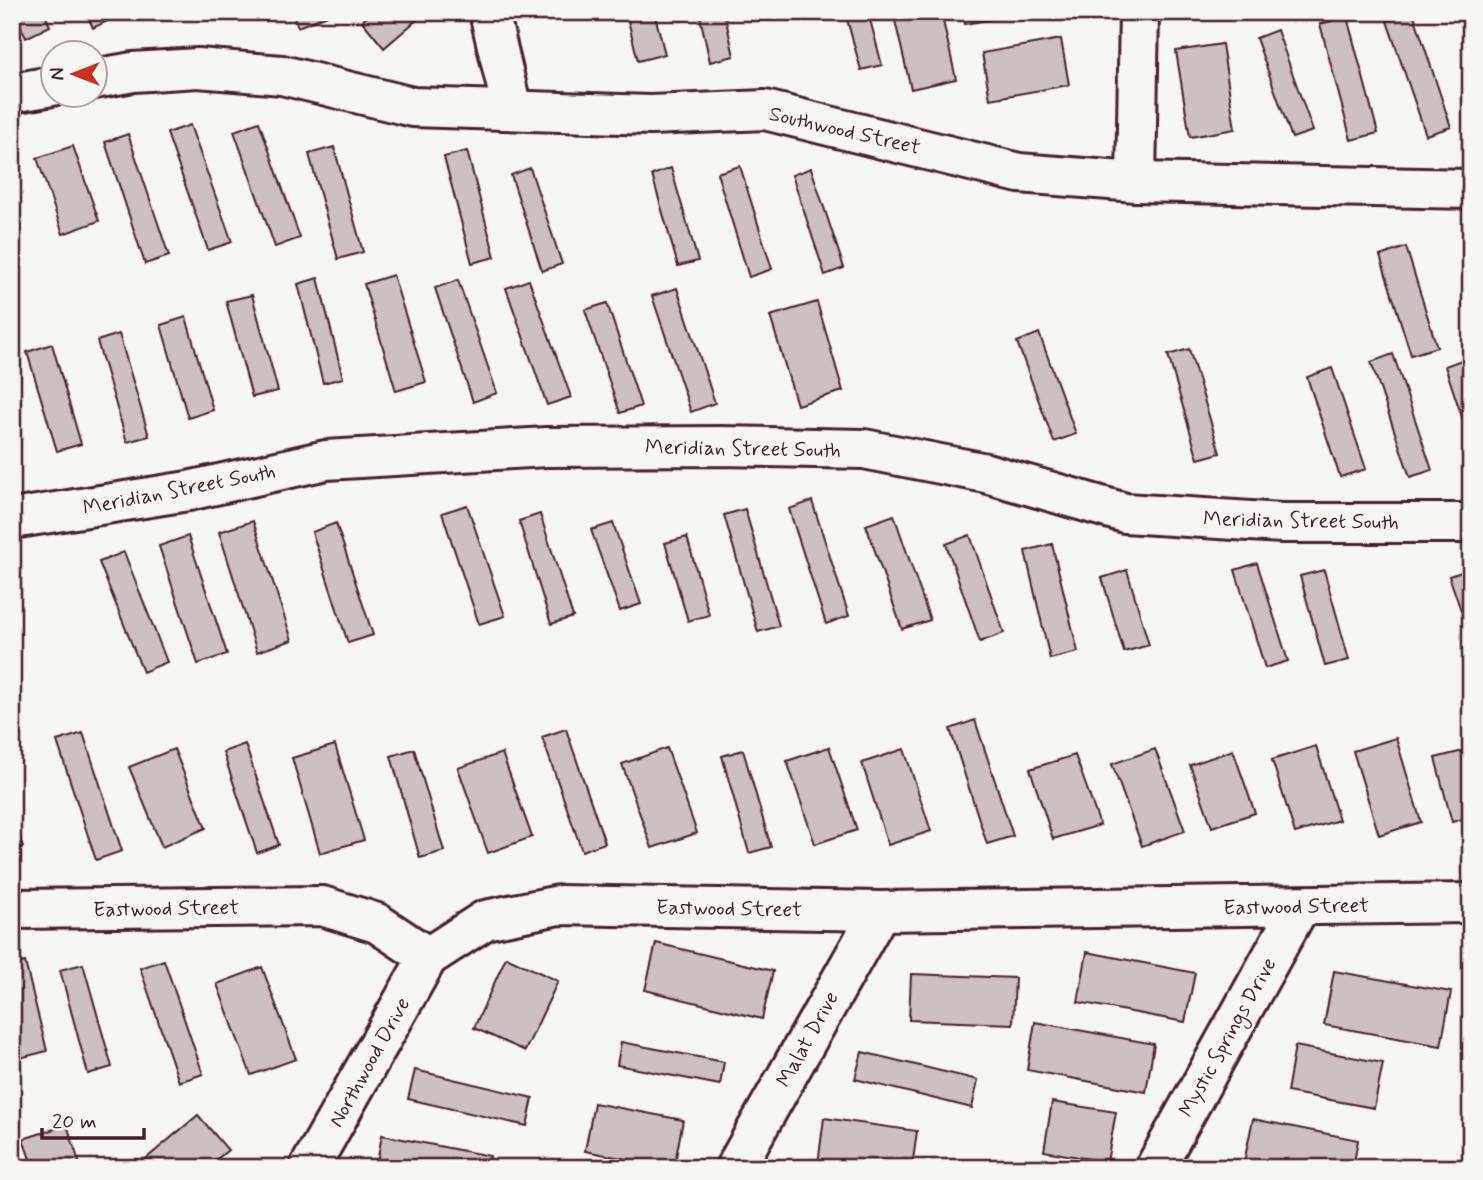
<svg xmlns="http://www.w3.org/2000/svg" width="1483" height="1180" font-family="Mynerve,sans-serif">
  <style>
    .building { fill: #ccc1c0; stroke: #4a1f2b; stroke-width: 2 }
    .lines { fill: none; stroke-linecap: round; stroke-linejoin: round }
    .minor-casing { stroke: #4a1f2b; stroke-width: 44 }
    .minor { stroke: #f6f6f2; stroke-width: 38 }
    .labels { text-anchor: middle; stroke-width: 5; stroke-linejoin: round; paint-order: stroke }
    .street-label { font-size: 21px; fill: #4a1f2b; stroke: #f6f6f2 }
  </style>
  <rect width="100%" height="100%" fill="#f6f6f2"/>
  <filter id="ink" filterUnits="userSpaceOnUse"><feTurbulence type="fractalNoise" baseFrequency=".0143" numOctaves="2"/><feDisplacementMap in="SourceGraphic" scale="14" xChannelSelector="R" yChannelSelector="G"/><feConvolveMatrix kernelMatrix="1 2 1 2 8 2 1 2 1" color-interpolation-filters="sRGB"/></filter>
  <g filter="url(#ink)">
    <g class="building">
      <path d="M14,12H44L50,26L26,38Z"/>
      <path d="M86,12H119L120,15L93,28Z"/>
      <path d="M292,12H330V14L298,27Z"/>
      <path d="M372,12H426L384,48L362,21Z"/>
      <path d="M626,12H654L665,54L638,61Z"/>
      <path d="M699,12H724L734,56L710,62Z"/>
      <path d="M845,12H868L882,65L861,70Z"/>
      <path d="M893,12H941L956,79L911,89Z"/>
      <path d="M963,12H1028L965,24Z"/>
      <path d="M1413,12L1451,127L1426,135L1387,21Z"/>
      <path d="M1471,14V51L1459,18Z"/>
      <path d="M1347,17L1378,133L1351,140L1320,24Z"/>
      <path d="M1277,30L1313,131L1292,138L1256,38Z"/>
      <path d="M1061,39L1069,85L990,99L982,53Z"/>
      <path d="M1222,44L1235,129L1190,137L1176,51Z"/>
      <path d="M259,122L300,238L275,247L234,131Z"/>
      <path d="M190,125L232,242L208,250L167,133Z"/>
      <path d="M128,134L169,256L145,264L105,142Z"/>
      <path d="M73,146L99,221L63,234L37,158Z"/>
      <path d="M334,147L363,252L338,259L309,154Z"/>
      <path d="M467,151L495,257L472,263L444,157Z"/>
      <path d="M740,166L772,269L749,277L717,173Z"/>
      <path d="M530,168L562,264L542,271L511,175Z"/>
      <path d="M671,168L698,261L678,266L652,175Z"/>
      <path d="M811,168L844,268L825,275L792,175Z"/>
      <path d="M12,236L19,256L12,258Z"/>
      <path d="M1406,247L1437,347L1411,355L1380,256Z"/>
      <path d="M393,275L426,382L396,391L364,284Z"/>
      <path d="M318,278L343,378L323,383L298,284Z"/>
      <path d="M458,280L497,393L473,402L435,288Z"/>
      <path d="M529,280L571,397L547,405L506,288Z"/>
      <path d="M677,288L715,403L691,412L652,296Z"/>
      <path d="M252,295L278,391L252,397L226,301Z"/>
      <path d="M817,302L843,391L797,405L770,316Z"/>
      <path d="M607,303L641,406L620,413L585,310Z"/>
      <path d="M186,317L213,410L188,418L161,325Z"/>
      <path d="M1039,333L1076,434L1054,442L1017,342Z"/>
      <path d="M119,334L149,436L127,442L97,341Z"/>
      <path d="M52,344L81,444L57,451L27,352Z"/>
      <path d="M1189,349L1220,453L1198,459L1168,355Z"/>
      <path d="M1393,354L1432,470L1410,477L1371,362Z"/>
      <path d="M1467,358L1471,369V444L1445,366Z"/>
      <path d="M1332,368L1366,469L1340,477L1307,377Z"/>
      <path d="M812,501L849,616L826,624L789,509Z"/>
      <path d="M467,505L505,616L479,624L442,513Z"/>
      <path d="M745,509L779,626L758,632L724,515Z"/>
      <path d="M540,514L573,617L551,624L519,521Z"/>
      <path d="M894,515L930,620L902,629L866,525Z"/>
      <path d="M253,521L292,640L257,652L219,532Z"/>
      <path d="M336,523L373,635L348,643L312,532Z"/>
      <path d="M613,523L641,604L620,611L591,530Z"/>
      <path d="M970,535L1004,633L980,642L946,544Z"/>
      <path d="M188,536L227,654L198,664L159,546Z"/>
      <path d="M687,537L709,615L688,621L665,543Z"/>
      <path d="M1052,544L1078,652L1050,659L1025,551Z"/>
      <path d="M124,552L167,662L143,672L99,562Z"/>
      <path d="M1257,563L1288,661L1265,668L1235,570Z"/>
      <path d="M1471,569V639L1449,576Z"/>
      <path d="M1127,570L1149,645L1124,652L1102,578Z"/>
      <path d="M1324,570L1349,660L1325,666L1300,576Z"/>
      <path d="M975,720L1013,836L987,844L950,729Z"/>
      <path d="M566,729L605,843L582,851L542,737Z"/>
      <path d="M83,733L122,851L96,860L57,741Z"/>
      <path d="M1396,738L1421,822L1379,835L1353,751Z"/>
      <path d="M245,744L279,845L257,853L223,752Z"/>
      <path d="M335,745L364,840L320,853L292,758Z"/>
      <path d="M1316,746L1339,820L1295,833L1272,760Z"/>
      <path d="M829,747L857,830L815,844L787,761Z"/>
      <path d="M667,748L697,833L652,848L622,764Z"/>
      <path d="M174,749L206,828L162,847L129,767Z"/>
      <path d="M414,749L444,851L420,858L391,756Z"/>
      <path d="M904,749L931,831L888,845L862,763Z"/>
      <path d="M1155,749L1185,831L1142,846L1112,764Z"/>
      <path d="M1471,749V817L1452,822L1435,758Z"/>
      <path d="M743,750L771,847L749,853L722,756Z"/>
      <path d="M1233,750L1255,813L1212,827L1190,765Z"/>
      <path d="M502,753L532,837L488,853L458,768Z"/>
      <path d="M1075,755L1100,825L1053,839L1030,769Z"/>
      <path d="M12,815L23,847L12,851Z"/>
      <path d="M656,943L773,971L762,1019L645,990Z"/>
      <path d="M1087,952L1195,973L1185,1022L1078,1002Z"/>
      <path d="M506,957L558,981L525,1051L474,1028Z"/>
      <path d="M164,960L203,1074L179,1082L140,968Z"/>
      <path d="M25,962L47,1051L12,1060V965Z"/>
      <path d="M83,964L112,1067L88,1074L60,970Z"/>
      <path d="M262,967L296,1059L251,1075L217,984Z"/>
      <path d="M1334,971L1451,992L1441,1046L1324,1025Z"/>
      <path d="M911,974L1015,978L1013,1024L909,1020Z"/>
      <path d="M1035,1022L1154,1044L1146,1092L1027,1070Z"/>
      <path d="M621,1042L724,1062L720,1085L617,1065Z"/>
      <path d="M1295,1046L1383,1063L1374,1108L1287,1092Z"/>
      <path d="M862,1052L978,1080L972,1108L855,1079Z"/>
      <path d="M415,1070L533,1098L527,1126L408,1099Z"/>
      <path d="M1052,1102L1116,1112L1107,1162L1044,1151Z"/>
      <path d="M594,1103L683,1120L674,1168L585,1151Z"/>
      <path d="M198,1115L228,1150L206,1168H135Z"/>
      <path d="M824,1118L917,1131L912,1168H844L818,1164Z"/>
      <path d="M1253,1119L1358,1140L1353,1168L1243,1167Z"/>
      <path d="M67,1125L81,1168H33L23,1139Z"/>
      <path d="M382,1135L490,1156L488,1168H376Z"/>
    </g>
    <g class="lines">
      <defs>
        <g id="minor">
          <path d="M489,12L512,109"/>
          <path d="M94,79L133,72L198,68L282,75L413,107L651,115L765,110L1019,173L1136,182L1471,189"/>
          <path d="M12,93L52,86"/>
          <path d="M1136,182L1139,12"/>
          <path d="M12,519L188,491L326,460L547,447L721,446L864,449L986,473L1125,513L1282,523H1471"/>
          <path d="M12,909L322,906L377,923L428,957L485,920L559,905L880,911L1471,903"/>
          <path d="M309,1168L428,957"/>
          <path d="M735,1168L880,911"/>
          <path d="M1155,1168L1300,906"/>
        </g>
      </defs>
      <use href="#minor" class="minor-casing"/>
      <use href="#minor" class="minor"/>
    </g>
  </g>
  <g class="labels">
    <g class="street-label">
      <text transform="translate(845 130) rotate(13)" y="7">Southwood Street</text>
      <text transform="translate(743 448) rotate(1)" y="7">Meridian Street South</text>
      <text transform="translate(179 489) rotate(-11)" y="7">Meridian Street South</text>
      <text transform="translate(1301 520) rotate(1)" y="7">Meridian Street South</text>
      <text transform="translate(1296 906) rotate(-1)" y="7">Eastwood Street</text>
      <text transform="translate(166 908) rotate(-1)" y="7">Eastwood Street</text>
      <text transform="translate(729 908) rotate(1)" y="7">Eastwood Street</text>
      <text transform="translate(1227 1037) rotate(-61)" y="7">Mystic Springs Drive</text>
      <text transform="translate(807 1039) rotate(-61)" y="7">Malat Drive</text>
      <text transform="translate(369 1062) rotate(-61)" y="7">Northwood Drive</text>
    </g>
  </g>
  <rect width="1483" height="1180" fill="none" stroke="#f6f6f2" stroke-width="42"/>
  <rect x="21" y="21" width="1441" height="1138" fill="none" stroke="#4a1f2b" stroke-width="2.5" filter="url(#ink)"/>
  <g transform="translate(74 74) rotate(270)"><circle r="33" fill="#f6f6f2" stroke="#b1a0a2" stroke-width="2"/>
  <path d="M0-5L12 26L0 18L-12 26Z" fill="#c8321e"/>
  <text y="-10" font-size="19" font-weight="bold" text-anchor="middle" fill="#4a1f2b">N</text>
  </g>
  <path d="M42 1128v10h102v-10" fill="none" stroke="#4a1f2b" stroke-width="3.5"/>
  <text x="52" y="1128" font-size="21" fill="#4a1f2b" stroke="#f6f6f2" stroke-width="5" paint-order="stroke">20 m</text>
</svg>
